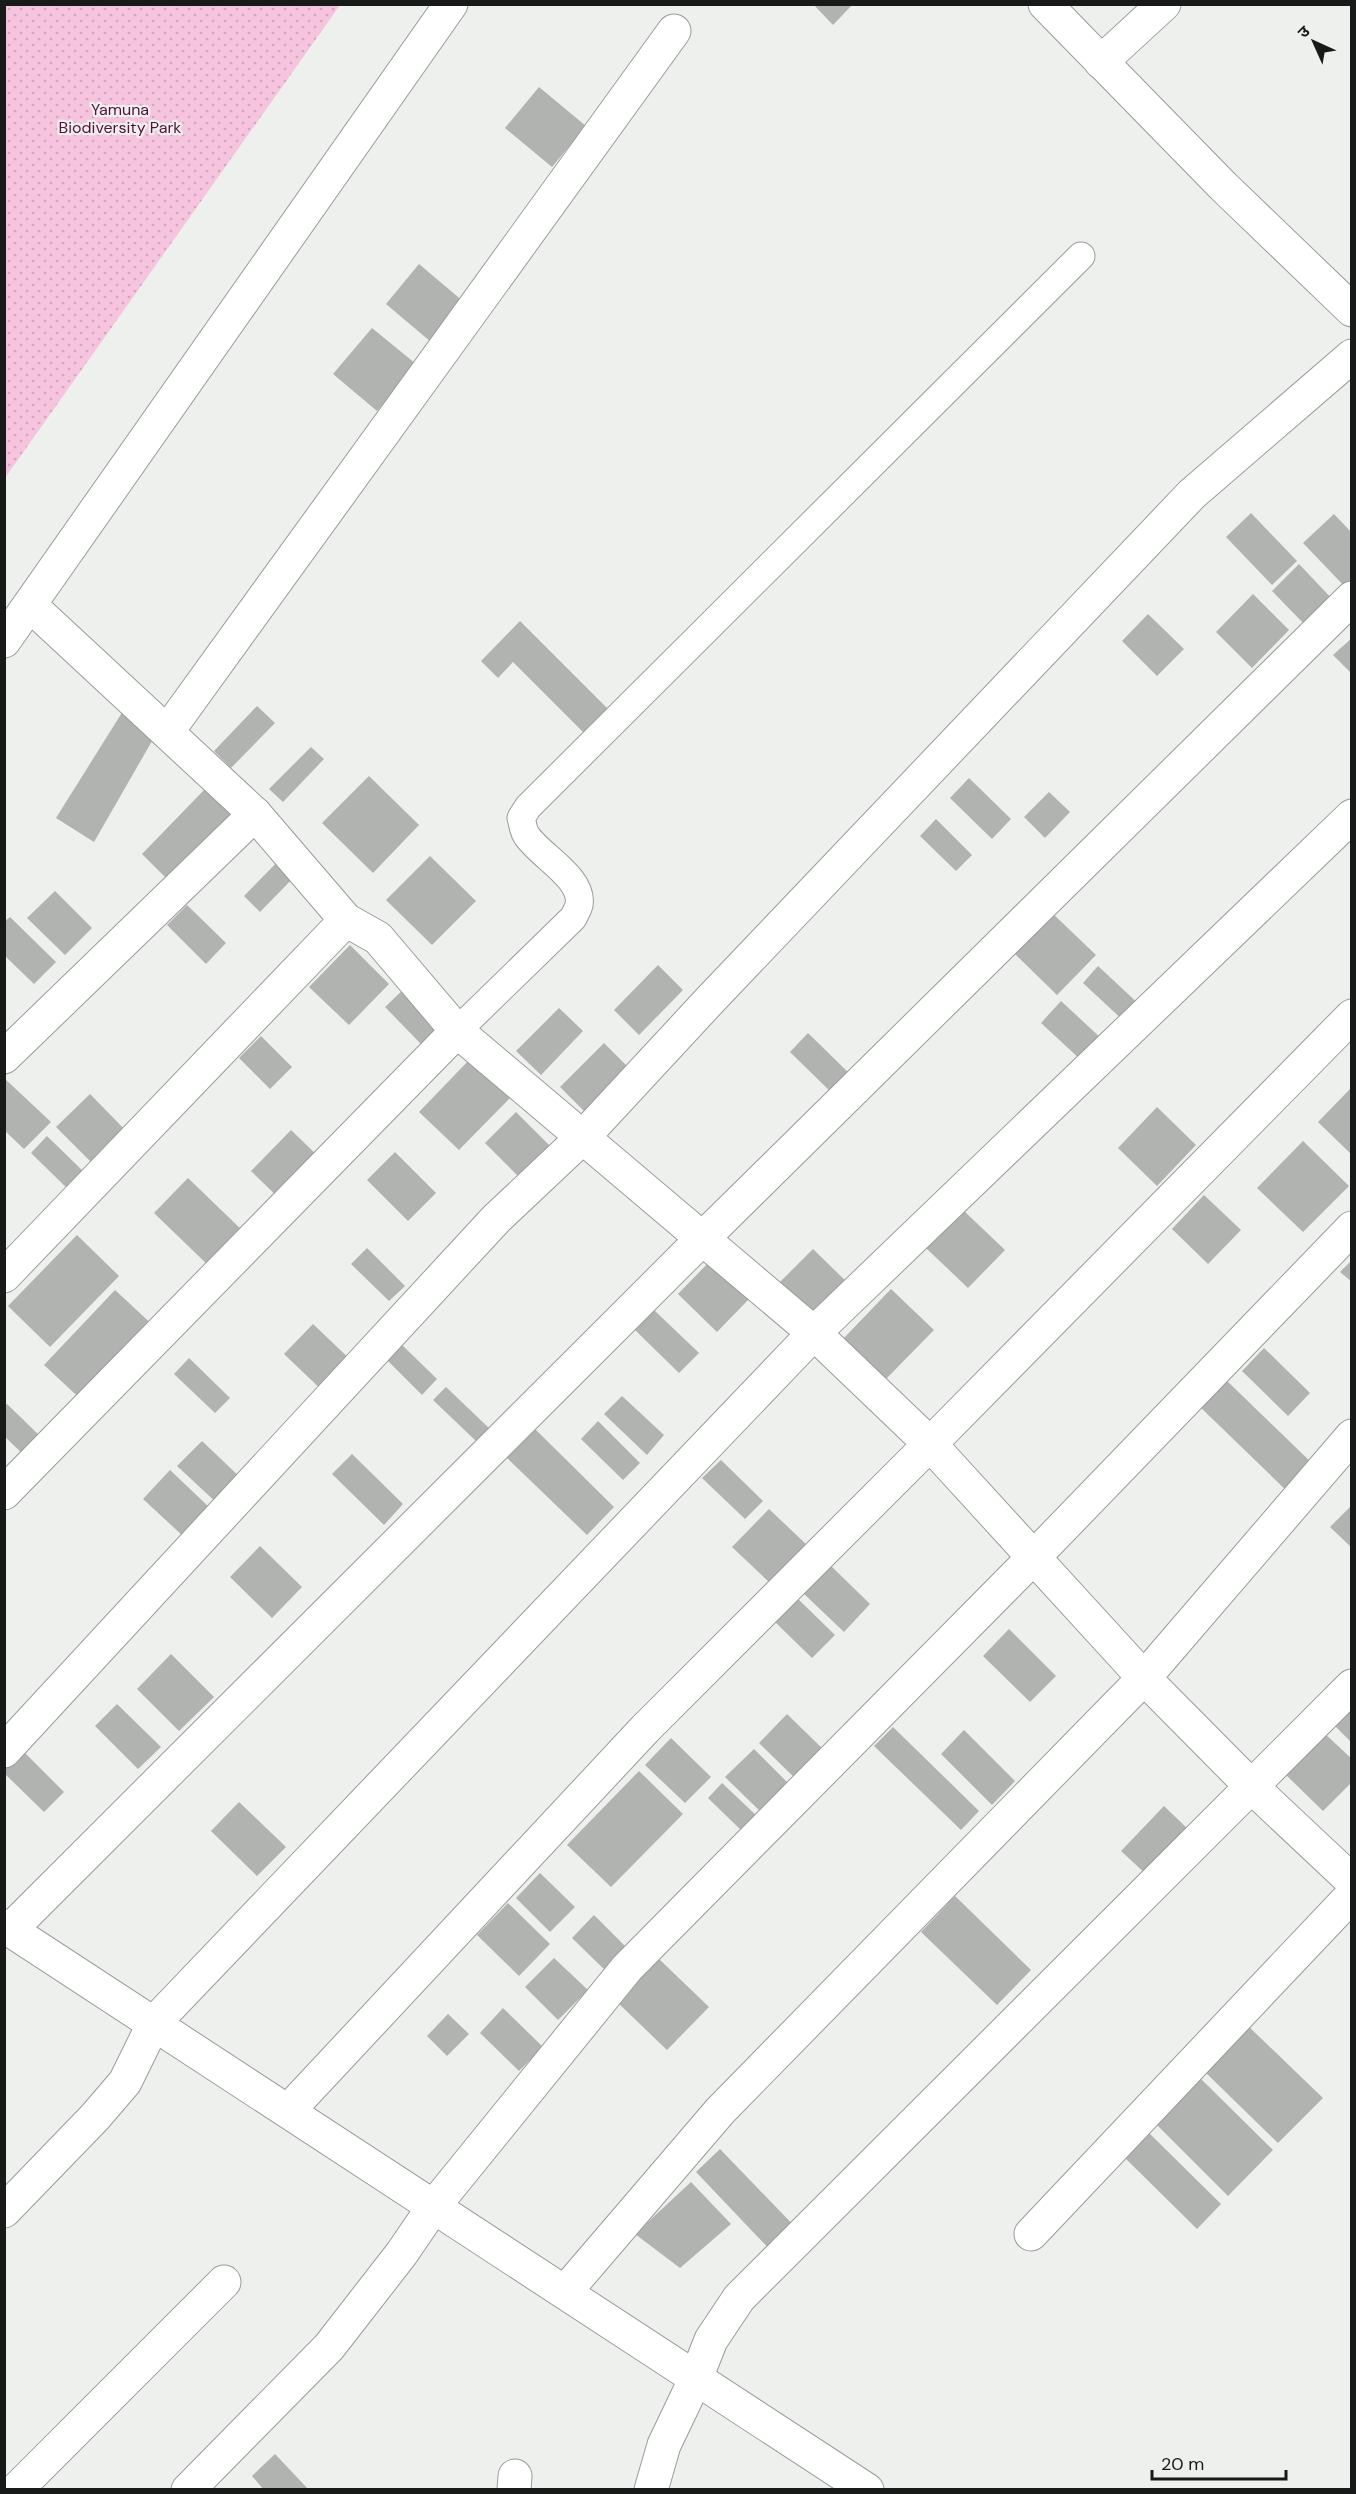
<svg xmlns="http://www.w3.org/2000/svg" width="1356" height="2494" font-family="'DM Sans','Noto Sans Devanagari',sans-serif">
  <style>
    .green { fill: url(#green-dots) }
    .building { fill: #b0b3b0 }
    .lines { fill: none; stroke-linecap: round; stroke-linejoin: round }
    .service-casing { stroke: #999c99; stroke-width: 29 }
    .minor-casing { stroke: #999c99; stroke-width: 35 }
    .tertiary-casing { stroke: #999c99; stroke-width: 35 }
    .service { stroke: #fff; stroke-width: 27 }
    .minor { stroke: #fff; stroke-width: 33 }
    .tertiary { stroke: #fff; stroke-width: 33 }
    .labels { text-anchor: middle; stroke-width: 4.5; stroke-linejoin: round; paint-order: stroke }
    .park-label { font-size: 16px; fill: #550e3d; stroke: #edf0ed }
  </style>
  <defs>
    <pattern id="green-dots" width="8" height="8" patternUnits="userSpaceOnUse" patternTransform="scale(1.5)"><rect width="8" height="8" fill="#f6c4de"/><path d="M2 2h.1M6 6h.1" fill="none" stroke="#d2a8be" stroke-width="1.8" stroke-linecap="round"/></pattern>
  </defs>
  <rect width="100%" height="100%" fill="#edf0ed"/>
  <path class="green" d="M5,4L340,5L5,478L4,5Z"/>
  <g class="building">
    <path d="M813,4H853L833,25Z"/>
    <path d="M539,87L586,126L552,167L505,128Z"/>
    <path d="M419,264L464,302L431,342L386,304Z"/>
    <path d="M372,328L416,364L377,411L333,374Z"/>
    <path d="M1251,513L1297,561L1272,585L1226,537Z"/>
    <path d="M1334,514L1352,533V584L1347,589L1303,543Z"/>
    <path d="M1299,564L1336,603L1309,629L1272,591Z"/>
    <path d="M1253,594L1289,630L1252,668L1216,632Z"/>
    <path d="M1148,614L1184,649L1157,676L1122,641Z"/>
    <path d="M520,621L612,713L588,737L513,662L498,678L481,661Z"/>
    <path d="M1352,638V674L1333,655Z"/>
    <path d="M257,706L275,723L231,768L214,751Z"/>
    <path d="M123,711L152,741L94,842L56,818Z"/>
    <path d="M311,747L324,759L283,802L269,789Z"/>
    <path d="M369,776L419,825L373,873L322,823Z"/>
    <path d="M969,778L1011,819L992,839L950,798Z"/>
    <path d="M205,789L236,820L173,885L142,854Z"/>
    <path d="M1049,792L1070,812L1045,838L1024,817Z"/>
    <path d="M936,819L972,855L956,871L920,836Z"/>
    <path d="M285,854L301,870L260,912L244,896Z"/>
    <path d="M430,856L476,901L432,945L386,900Z"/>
    <path d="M55,891L92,928L65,955L27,918Z"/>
    <path d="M187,905L226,943L206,964L167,925Z"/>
    <path d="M1051,912L1096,955L1057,995L1013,952Z"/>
    <path d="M10,917L56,962L34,984L4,955V922Z"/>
    <path d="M350,945L389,984L349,1025L309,987Z"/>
    <path d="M658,965L683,990L639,1035L614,1010Z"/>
    <path d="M1098,966L1142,1007L1126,1023L1083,983Z"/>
    <path d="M406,987L443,1024L422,1045L385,1007Z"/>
    <path d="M1061,1001L1102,1039L1082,1061L1041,1023Z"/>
    <path d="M559,1008L583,1031L541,1075L516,1051Z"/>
    <path d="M808,1033L855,1079L836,1097L790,1052Z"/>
    <path d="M261,1036L292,1067L270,1089L239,1058Z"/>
    <path d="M604,1043L630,1069L586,1113L560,1087Z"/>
    <path d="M471,1058L511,1097L459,1150L419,1112Z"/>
    <path d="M4,1078L51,1122L24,1149L4,1130Z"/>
    <path d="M1352,1087V1155L1318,1122Z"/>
    <path d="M90,1094L131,1136L98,1169L56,1127Z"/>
    <path d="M1157,1107L1196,1145L1157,1186L1118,1148Z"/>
    <path d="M516,1112L557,1153L526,1184L485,1143Z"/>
    <path d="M291,1130L322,1160L282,1201L251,1171Z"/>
    <path d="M47,1136L88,1176L72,1193L31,1153Z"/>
    <path d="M1303,1141L1349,1186L1303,1232L1257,1188Z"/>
    <path d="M395,1152L436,1193L408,1221L367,1180Z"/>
    <path d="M188,1178L245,1233L211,1268L154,1213Z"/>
    <path d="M1204,1195L1241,1230L1208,1264L1172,1229Z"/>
    <path d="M964,1211L1005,1250L968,1288L926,1248Z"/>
    <path d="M77,1235L119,1276L50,1347L8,1306Z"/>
    <path d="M367,1248L405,1286L389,1301L351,1264Z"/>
    <path d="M813,1249L854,1289L819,1325L777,1285Z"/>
    <path d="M711,1260L750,1298L717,1332L678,1294Z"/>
    <path d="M1352,1260V1282L1340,1272Z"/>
    <path d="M891,1289L934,1330L886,1379L844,1338Z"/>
    <path d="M115,1290L157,1329L86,1404L44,1365Z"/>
    <path d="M654,1310L699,1353L679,1373L635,1330Z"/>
    <path d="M313,1324L355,1364L326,1394L284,1354Z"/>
    <path d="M400,1343L437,1379L422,1395L385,1358Z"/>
    <path d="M1264,1348L1310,1393L1288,1416L1242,1371Z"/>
    <path d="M189,1358L230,1398L215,1413L174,1374Z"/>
    <path d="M1225,1379L1317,1468L1290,1494L1198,1405Z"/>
    <path d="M446,1387L490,1429L477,1442L433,1400Z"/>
    <path d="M622,1396L664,1435L647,1455L604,1414Z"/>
    <path d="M7,1404L42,1438L25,1456L4,1436V1406Z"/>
    <path d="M598,1421L640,1463L623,1480L581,1439Z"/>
    <path d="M534,1428L614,1507L587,1535L506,1457Z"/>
    <path d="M202,1441L243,1480L219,1505L177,1466Z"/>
    <path d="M352,1454L403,1504L384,1525L332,1474Z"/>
    <path d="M721,1460L763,1501L745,1519L702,1478Z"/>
    <path d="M170,1470L210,1508L183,1536L143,1499Z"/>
    <path d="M1352,1505V1548L1330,1527Z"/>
    <path d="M769,1509L808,1546L771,1584L732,1547Z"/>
    <path d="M260,1546L302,1587L272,1618L230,1577Z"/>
    <path d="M829,1564L870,1604L844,1632L802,1592Z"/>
    <path d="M797,1598L835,1635L812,1658L774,1621Z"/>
    <path d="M1009,1629L1056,1676L1030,1702L983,1656Z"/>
    <path d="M171,1654L214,1697L179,1731L137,1689Z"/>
    <path d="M117,1704L161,1747L138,1769L95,1726Z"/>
    <path d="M1352,1707V1743L1334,1725Z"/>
    <path d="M787,1714L827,1753L799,1782L759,1743Z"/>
    <path d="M893,1727L979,1811L961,1830L874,1746Z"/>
    <path d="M964,1730L1015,1781L992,1805L941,1754Z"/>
    <path d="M1323,1732L1352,1759V1782L1323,1811L1284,1773Z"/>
    <path d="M671,1738L711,1777L685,1803L645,1765Z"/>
    <path d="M20,1748L64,1792L44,1812L4,1773V1764Z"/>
    <path d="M754,1749L792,1787L764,1815L725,1777Z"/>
    <path d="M639,1771L683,1814L611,1887L567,1845Z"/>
    <path d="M722,1783L759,1818L745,1834L708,1798Z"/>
    <path d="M239,1802L286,1847L257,1876L211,1831Z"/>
    <path d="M1164,1806L1191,1832L1148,1876L1121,1851Z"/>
    <path d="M540,1873L575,1907L550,1932L516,1898Z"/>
    <path d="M955,1896L1031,1970L997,2005L921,1932Z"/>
    <path d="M508,1903L550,1944L519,1976L477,1935Z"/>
    <path d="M594,1915L633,1954L611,1976L572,1938Z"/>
    <path d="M554,1958L588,1990L558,2020L525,1987Z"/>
    <path d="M658,1958L709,2007L667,2050L616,2001Z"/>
    <path d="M503,2008L543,2047L519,2071L480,2033Z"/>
    <path d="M448,2014L469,2034L447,2056L427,2036Z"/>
    <path d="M1247,2025L1323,2098L1278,2143L1203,2070Z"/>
    <path d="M1198,2076L1273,2150L1228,2196L1154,2122Z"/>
    <path d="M1145,2129L1221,2204L1197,2229L1121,2154Z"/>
    <path d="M720,2149L800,2232L776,2256L696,2172Z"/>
    <path d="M691,2182L731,2224L680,2268L635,2234Z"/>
    <path d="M275,2454L309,2490H264L252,2476Z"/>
  </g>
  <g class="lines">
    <defs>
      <path id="service" d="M457,1031L573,918C575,914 578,909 579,905C584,878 540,856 527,836C523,831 523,824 521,818L528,807L1081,256"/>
      <g id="minor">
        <path d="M1045,4L1223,186L1352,310"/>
        <path d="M1101,62L1164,4"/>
        <path d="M30,605L255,814L346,920L378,938L457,1031L814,1333L930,1444L1144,1678L1252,1787L1352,1881"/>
        <path d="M167,732L674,31"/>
        <path d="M4,1057L255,814"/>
        <path d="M4,1276L346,920"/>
        <path d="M4,1493L457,1031"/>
        <path d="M4,1751L496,1219L583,1137L711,999L1192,494L1352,356"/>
        <path d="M10,1930L703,1238L1352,598"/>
        <path d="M288,2111L645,1729L930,1444L1352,1016"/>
        <path d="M4,2211L95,2117L125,2082L154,2023L814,1333L1352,816"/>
        <path d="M1031,2234L1352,1895"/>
        <path d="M565,2292L720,2111L1144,1678L1352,1436"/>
        <path d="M16,2490L224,2282"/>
        <path d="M188,2490L329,2347L402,2253L434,2206L627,1968L1033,1558L1352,1228"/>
        <path d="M514,2490L515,2476"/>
        <path d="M651,2490L664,2445L696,2378L711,2340L739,2298L1352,1686"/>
      </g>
      <g id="tertiary">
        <path d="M4,641L451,4"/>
        <path d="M4,1926L867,2490"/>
      </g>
    </defs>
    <use href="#service" class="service-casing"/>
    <use href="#minor" class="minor-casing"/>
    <use href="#tertiary" class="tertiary-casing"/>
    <use href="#service" class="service"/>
    <use href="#minor" class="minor"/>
    <use href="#tertiary" class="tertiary"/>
  </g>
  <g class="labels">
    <g class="park-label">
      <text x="120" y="115">Yamuna<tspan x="120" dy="18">Biodiversity Park</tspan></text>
    </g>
  </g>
  <rect width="1356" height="2494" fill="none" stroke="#181a19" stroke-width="12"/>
  <g transform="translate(1314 42) rotate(315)" stroke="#edf0ed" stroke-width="4.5" paint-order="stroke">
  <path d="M0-4.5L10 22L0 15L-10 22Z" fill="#181a19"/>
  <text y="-9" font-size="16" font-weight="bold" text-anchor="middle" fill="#181a19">उ</text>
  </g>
  <path d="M1152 2470v9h134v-9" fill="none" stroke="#181a19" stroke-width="3"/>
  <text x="1161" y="2470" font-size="18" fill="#181a19" stroke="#edf0ed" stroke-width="4.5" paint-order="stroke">20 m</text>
</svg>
